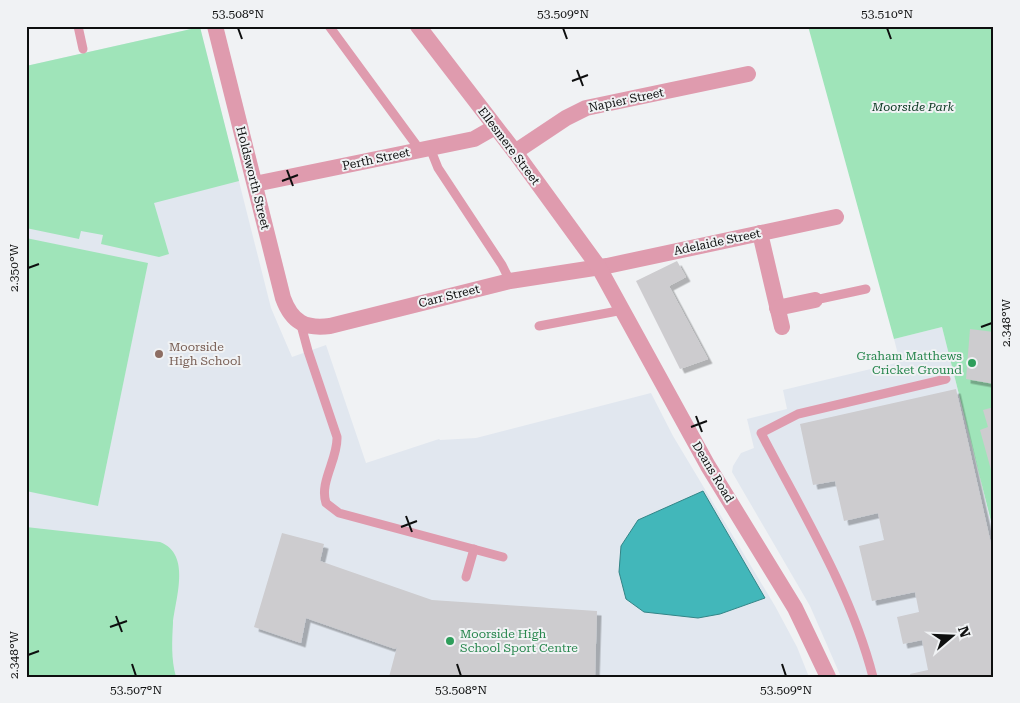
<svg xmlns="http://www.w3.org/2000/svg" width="1020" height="703" font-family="'Roboto Serif',serif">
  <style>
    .built { fill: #e1e7ef }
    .green { fill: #9fe4b9 }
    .water { fill: #42b7ba; stroke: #328587 }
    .building { fill: #cdcccf; filter: url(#shadow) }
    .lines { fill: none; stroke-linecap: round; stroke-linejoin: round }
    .lane { stroke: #df9bae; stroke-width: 9 }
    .street { stroke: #df9bae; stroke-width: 16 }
    .ticks { fill: none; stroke: #0e0f0f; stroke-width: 2 }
    .education-dot { fill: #8d6e63; stroke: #f0f2f4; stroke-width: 2 }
    .leisure-dot { fill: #2e9e5b; stroke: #f0f2f4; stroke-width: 2 }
    .labels { text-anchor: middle; stroke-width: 4; stroke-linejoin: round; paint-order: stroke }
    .street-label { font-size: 12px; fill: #0e0f0f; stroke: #f0f2f4 }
    .park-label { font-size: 12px; font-style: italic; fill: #07351e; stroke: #f0f2f4 }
    .education-label { font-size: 12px; fill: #785e54; stroke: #f0f2f4; text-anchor: start }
    .leisure-label { font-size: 12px; fill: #27864d; stroke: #f0f2f4; text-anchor: end }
    .neatline { fill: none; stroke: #0e0f0f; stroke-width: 2 }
    .ticks-label { font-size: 12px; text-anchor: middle; fill: #0e0f0f }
  </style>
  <defs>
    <filter id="shadow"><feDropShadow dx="4.5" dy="4.5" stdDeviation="0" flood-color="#0004"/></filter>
  </defs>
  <rect width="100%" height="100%" fill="#f0f2f4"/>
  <g class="built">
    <path d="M200,27L271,308L292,357L326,345L366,463L439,439L440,440L476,438L651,393L673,436L775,606L797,647L809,677H26V66Z"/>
    <path d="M942,327L994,533V677H841L810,606L732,472L733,466L741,453L754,448L747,419L787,409L783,390L900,362L894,339Z"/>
  </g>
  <g class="green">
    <path d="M808,26H994V533L942,327L894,339Z"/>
    <path d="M200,27L239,181L154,203L169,254L159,257L101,244L103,235L81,231L79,239L26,228V66Z"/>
    <path d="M26,238L148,263L98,506L26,491Z"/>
    <path d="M26,527L160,542C192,554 175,600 173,623C172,641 171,659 176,677H26Z"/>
  </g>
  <path class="water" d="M703,491L765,598L720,614L698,618L644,612L626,599L619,572L621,546L638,520Z"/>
  <g class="building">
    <path d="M677,261L686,277L669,286L708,359L680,369L636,281Z"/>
    <path d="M970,329L994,332V384L966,379Z"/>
    <path d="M956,389L994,557V677H911L910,674L928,670L922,640L903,644L897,617L919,612L915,592L872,601L859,546L884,540L878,513L844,521L835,481L813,485L800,424Z"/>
    <path d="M994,407V477H993L980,430L988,427L983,410Z"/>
    <path d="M282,533L324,544L320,561L432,600L597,611L595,677H389L397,647L395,649L306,618L301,643L254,627Z"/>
  </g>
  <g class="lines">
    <g class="lane">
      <path d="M78,26L83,49"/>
      <path d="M329,26L420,150"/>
      <path d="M430,148L438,168L502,265L510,281"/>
      <path d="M815,300L866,289"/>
      <path d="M301,325L308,351L337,437C338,459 319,482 326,503L339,513L503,557"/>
      <path d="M539,326L623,310"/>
      <path d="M466,577L474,549"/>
      <path d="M873,677C851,591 802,512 761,433L798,414L946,379"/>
    </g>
    <g class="street">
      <path d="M215,26L283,298C292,323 306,329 330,326L510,281L607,266L836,217"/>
      <path d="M418,26L515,152L598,266L708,466L795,608L828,677"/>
      <path d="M515,152L566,118L586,108L748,74"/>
      <path d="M255,184L474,139L495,127"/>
      <path d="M760,233L782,327"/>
      <path d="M777,308L815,300"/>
    </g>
  </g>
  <path class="ticks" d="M238,28L242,39M563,28L567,39M887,28L891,39M577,70L583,86M572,81L588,75M287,170L293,186M282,181L298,175M28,268L39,264M981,327L992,323M696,416L702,432M691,427L707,421M406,516L412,532M401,527L417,521M116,616L122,632M110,627L127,621M28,655L39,651M132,664L136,676M457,664L461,676M782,664L786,676"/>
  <circle class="education-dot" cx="159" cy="354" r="5"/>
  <g class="leisure-dot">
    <circle cx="972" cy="363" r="5"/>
    <circle cx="450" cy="641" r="5"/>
  </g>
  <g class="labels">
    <g class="street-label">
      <text transform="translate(626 100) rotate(-12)" y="4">Napier Street</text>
      <text transform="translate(509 146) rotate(53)" y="4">Ellesmere Street</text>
      <text transform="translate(376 159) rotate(-12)" y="4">Perth Street</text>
      <text transform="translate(253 178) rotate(76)" y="4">Holdsworth Street</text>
      <text transform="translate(717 242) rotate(-12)" y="4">Adelaide Street</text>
      <text transform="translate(449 296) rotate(-14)" y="4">Carr Street</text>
      <text transform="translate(713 472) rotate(59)" y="4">Deans Road</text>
    </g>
    <g class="park-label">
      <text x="913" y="111">Moorside Park</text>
    </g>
    <g class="education-label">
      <text x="169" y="351">Moorside<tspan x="169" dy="14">High School</tspan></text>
    </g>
    <g class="leisure-label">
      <text x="962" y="360">Graham Matthews<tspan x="962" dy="14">Cricket Ground</tspan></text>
      <text x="460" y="638" text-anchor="start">Moorside High<tspan x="460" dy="14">School Sport Centre</tspan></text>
    </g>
  </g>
  <rect width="1020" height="703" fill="none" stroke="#f0f2f4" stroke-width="55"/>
  <g transform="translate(952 636) rotate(71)" stroke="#f0f2f4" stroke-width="4" paint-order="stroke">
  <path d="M0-4L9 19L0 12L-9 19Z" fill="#0e0f0f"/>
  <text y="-8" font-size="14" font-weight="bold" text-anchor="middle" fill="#0e0f0f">N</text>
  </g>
  <rect x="28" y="28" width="964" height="648" class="neatline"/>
  <g class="ticks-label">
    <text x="238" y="18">53.508°N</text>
    <text x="563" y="18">53.509°N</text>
    <text x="887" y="18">53.510°N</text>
    <text transform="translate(14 268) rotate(-90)" y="4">2.350°W</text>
    <text transform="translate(1006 323) rotate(-90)" y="4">2.348°W</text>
    <text transform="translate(14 655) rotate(-90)" y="4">2.348°W</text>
    <text x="136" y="694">53.507°N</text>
    <text x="461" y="694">53.508°N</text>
    <text x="786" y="694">53.509°N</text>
  </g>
</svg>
